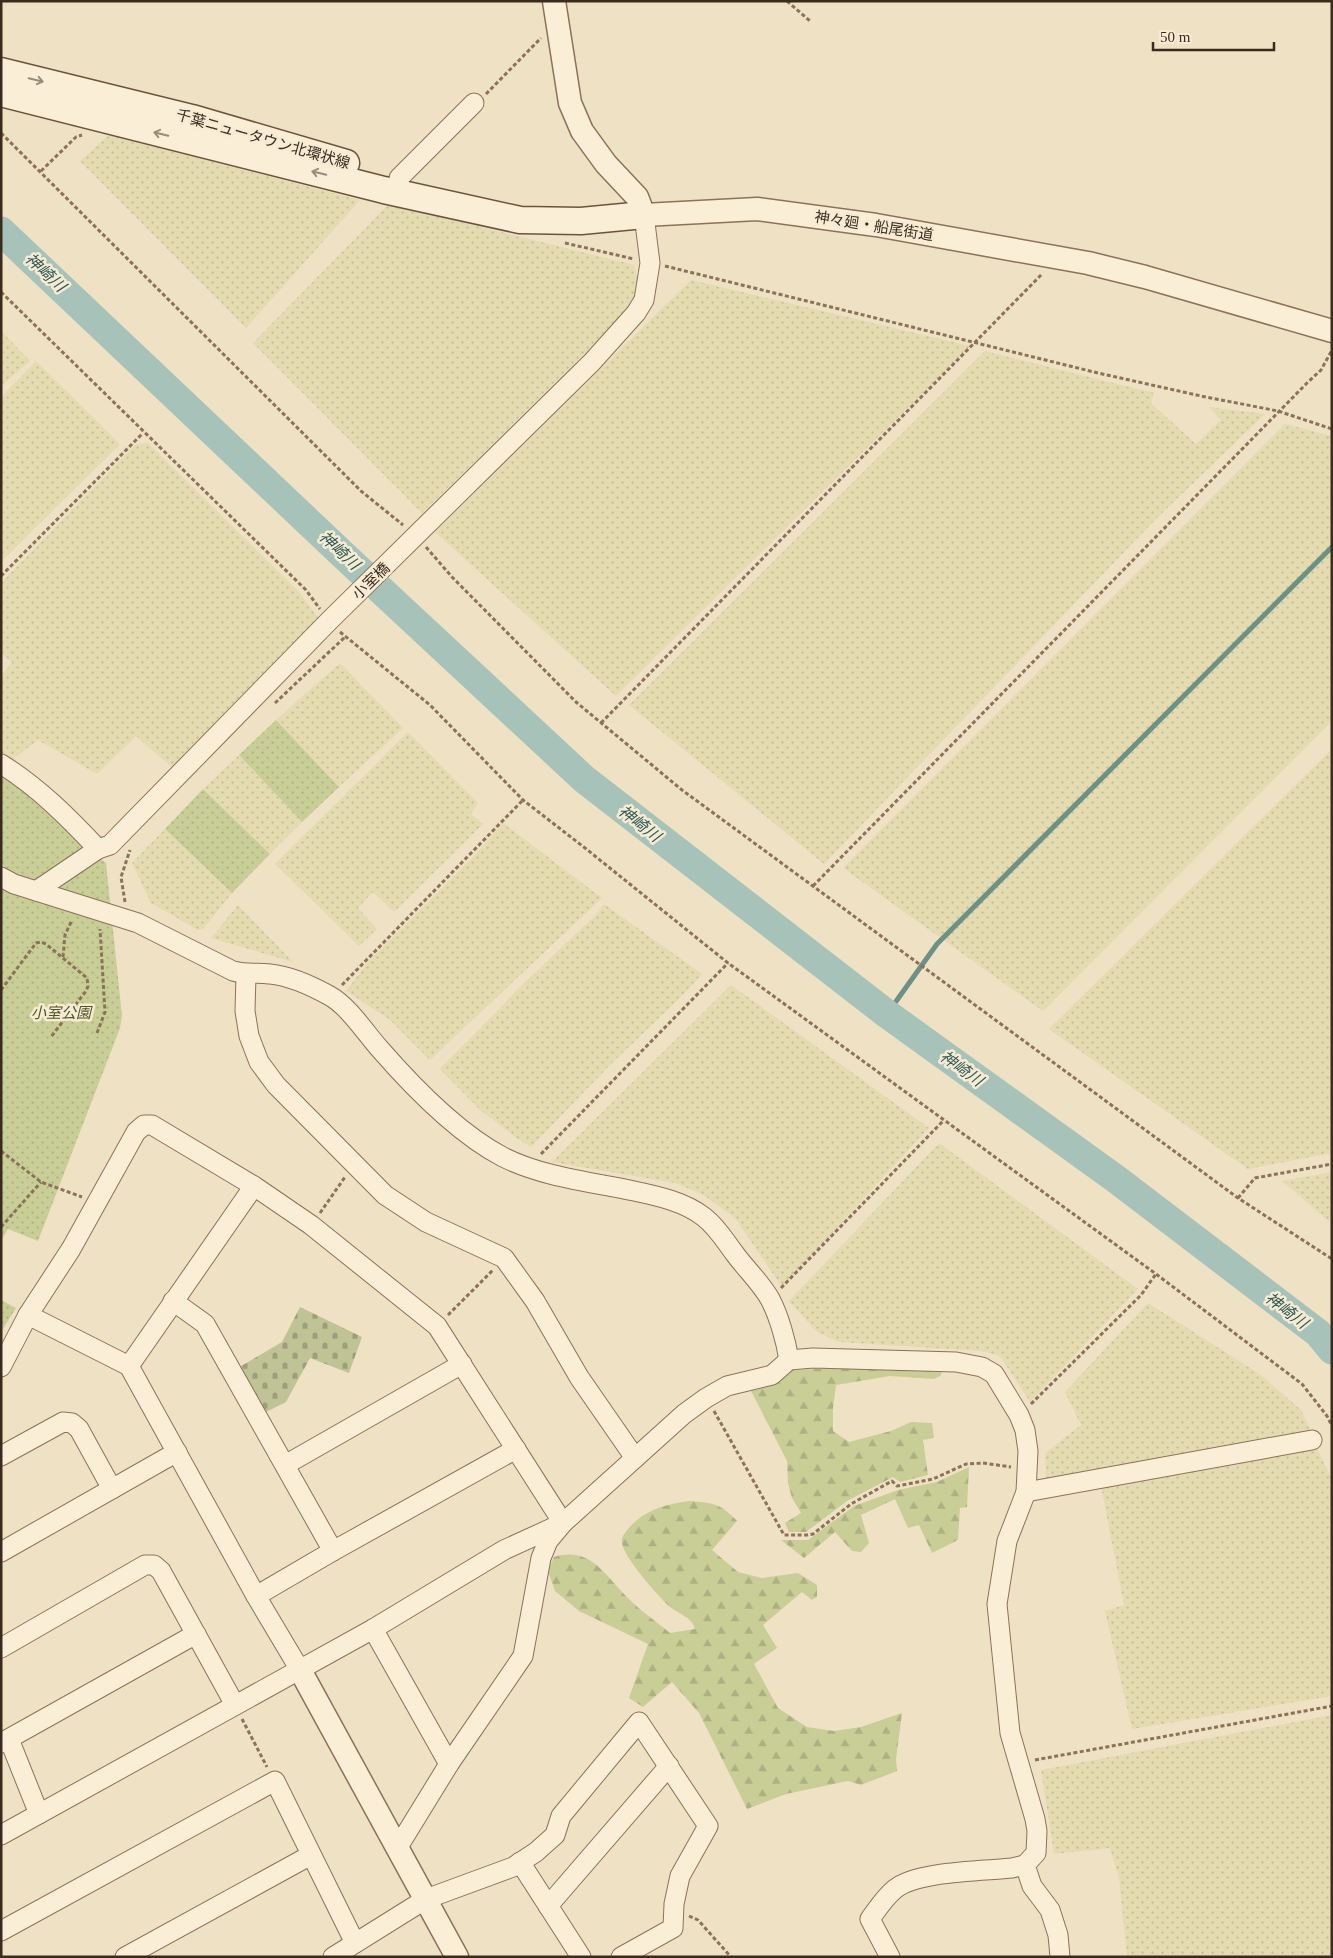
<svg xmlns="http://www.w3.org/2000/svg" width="1333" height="1958" font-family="'Times New Roman','Noto Sans JP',serif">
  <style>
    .farmland { fill: url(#farmland-dots) }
    .grass { fill: url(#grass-dots) }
    .forest { fill: url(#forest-firs) }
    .cemetery { fill: url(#cemetery-stones) }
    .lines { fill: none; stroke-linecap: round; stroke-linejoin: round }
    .stream { stroke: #6c9187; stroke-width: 5 }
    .river { stroke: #a6c2b9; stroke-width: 29 }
    .minor-casing { stroke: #8b7259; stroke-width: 21 }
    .tertiary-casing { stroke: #8b7259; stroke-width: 25 }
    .secondary-casing { stroke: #6c533d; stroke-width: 29 }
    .path { stroke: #8b7259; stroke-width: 3; stroke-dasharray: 4 2.5; stroke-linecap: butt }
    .minor { stroke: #faeed7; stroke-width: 19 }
    .tertiary { stroke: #faeed7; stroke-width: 22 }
    .secondary { stroke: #faeed7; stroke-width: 26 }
    .oneway { stroke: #9a8c7a }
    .labels { text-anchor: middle; stroke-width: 5; stroke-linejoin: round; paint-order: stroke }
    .street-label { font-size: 15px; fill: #3a2b1e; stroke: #f7ebd4 }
    .park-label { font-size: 15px; font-style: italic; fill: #4c5724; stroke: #f7ebd4 }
    .water-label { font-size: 16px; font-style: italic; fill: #2d5a56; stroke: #f7ebd4 }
  </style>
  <defs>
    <pattern id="farmland-dots" width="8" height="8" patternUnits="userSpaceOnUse" patternTransform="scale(1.25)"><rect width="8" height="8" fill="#e5dbb1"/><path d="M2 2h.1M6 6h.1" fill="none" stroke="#c5bc98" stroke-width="1.8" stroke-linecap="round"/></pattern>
    <pattern id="grass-dots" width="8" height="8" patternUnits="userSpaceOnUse" patternTransform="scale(1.25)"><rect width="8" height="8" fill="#c9ce97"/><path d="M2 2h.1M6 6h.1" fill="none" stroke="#adb182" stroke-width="1.8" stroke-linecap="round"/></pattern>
    <pattern id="forest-firs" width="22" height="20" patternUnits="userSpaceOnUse" patternTransform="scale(1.25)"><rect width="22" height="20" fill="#c9ce97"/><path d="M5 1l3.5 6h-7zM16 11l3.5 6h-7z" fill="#adb182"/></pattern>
    <pattern id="cemetery-stones" width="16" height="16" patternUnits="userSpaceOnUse" patternTransform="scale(1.25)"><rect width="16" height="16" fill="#bfc396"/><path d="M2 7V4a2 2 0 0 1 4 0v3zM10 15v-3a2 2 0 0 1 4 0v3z" fill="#9c9f7a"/></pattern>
  </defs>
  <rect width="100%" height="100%" fill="#efe1c4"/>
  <g class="farmland">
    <path d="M109,135L360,200L246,328L80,161Z"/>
    <path d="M389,204L634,265L640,290L635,304L422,513L253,343Z"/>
    <path d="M691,280L970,346L616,696L435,532Z"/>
    <path d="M1,331L30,361L1,386Z"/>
    <path d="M985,351L1154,393L1151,403L1196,444L1221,420L1209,407L1265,414L1155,520L824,864L629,705Z"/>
    <path d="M36,361L120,444L1,562V397Z"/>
    <path d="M1285,424L1332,436V721L1043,1011L843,868Z"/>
    <path d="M148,443L299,592L320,620L176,771L136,736L97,774L38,740L9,762L1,757V675L12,663L1,652V583L135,445Z"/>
    <path d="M340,663L403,728L339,787L276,720Z"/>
    <path d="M408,732L478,803L471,814L483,824L394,912L373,892L358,908L377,929L359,946L275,864Z"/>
    <path d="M1332,749V1153L1248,1169L1049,1029Z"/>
    <path d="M239,755L302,822L270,854L203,789Z"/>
    <path d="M503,823L602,898L430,1060L389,1019L346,991L368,962L474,856Z"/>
    <path d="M165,829L232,893L204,928L198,930L151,903L132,863Z"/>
    <path d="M604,904L702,974L681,997L609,1066L531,1147L515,1137L479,1109L440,1069L525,982L597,914Z"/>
    <path d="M238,905L293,962L211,938Z"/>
    <path d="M731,985L929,1128L782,1287L735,1218L702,1194L675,1183L552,1162Z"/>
    <path d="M939,1143L1138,1289L1030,1402L1000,1356L981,1351L839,1342L817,1332L789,1301Z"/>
    <path d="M1332,1172V1224L1282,1181Z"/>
    <path d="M1148,1303L1261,1375L1301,1410L1311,1431L1046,1482L1045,1453L1081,1425L1065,1392Z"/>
    <path d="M1316,1447L1332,1479V1696L1132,1729L1105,1611L1124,1605L1101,1486Z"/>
    <path d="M1332,1715V1957H1127L1119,1878L1110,1848L1054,1854L1041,1770Z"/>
  </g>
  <g class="grass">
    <path d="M276,720L339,787L302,822L239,755Z"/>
    <path d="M1,774C38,802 70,835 106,863L122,1016L120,1028L38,1241L8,1229L1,1241V877L7,870L1,863Z"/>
    <path d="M203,789L270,854L232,893L165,829Z"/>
    <path d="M1,1300L16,1308L1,1332Z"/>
  </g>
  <g class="forest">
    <path d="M942,1363L943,1370L940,1376L934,1379L890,1376L836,1385L833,1408V1431L849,1442L891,1431L911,1422L932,1423L934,1438L923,1440L928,1475L900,1482L893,1477L847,1501L806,1532H789L785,1523L801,1513L792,1498L788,1483L787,1461L749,1387L792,1370Z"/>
    <path d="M969,1467L967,1507L960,1508L958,1540L932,1553L919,1525L908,1528L895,1499L861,1515L869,1543L861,1552L852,1551L835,1532L804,1558L781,1540H808L854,1506L898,1490L937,1482Z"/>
    <path d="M690,1501C713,1503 720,1503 737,1521L712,1550L738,1572L762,1578L798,1573L817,1585V1597L812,1600L802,1592L763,1625L777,1648L754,1664L778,1708L807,1727L834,1731L861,1727L902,1713L896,1759L897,1771L861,1785L848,1781L786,1794L747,1809L699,1713L672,1682L643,1707L629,1698L648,1644L579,1611L555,1591L548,1571L554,1557C590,1546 604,1574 626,1596C639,1610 656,1621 670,1633L695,1629C692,1617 679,1614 670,1607C659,1597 622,1556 622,1542C621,1537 625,1533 628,1529C644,1510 666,1504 690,1501Z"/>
  </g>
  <path class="cemetery" d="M300,1307L362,1337L349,1373L310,1358L286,1402L262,1414L236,1369L282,1342Z"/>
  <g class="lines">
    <path class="stream" d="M887,1014L937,944L1332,547"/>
    <path class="river" d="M1,231L340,552L584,779L887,1014L1116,1179L1318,1333L1332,1350"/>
    <defs>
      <g id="minor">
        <path d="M399,178L474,103"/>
        <path d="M1,764C38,787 68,817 98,849"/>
        <path d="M1,877L14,884L138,923L233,971C248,975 256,972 270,974C291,976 312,986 330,996C348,1006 365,1032 379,1048C412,1086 459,1134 503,1157C543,1177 591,1182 634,1191C658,1196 685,1202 704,1217C718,1228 725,1241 735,1254C746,1269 761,1283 770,1299C779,1316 786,1341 789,1360"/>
        <path d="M36,891L98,849L110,845L329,621L592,362L636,313L644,300L650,263L644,215"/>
        <path d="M246,975L245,1011L249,1036L259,1062L276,1085L385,1195L426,1222L504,1258L535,1301L579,1377L635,1458"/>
        <path d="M173,1301L205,1324L333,1551"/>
        <path d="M28,1315L129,1366L256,1596L300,1670"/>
        <path d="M129,1366L254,1186"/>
        <path d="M1,1367L28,1315L71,1249L136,1132L144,1125H152L254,1186L311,1225L437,1326L563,1523L504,1550L373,1629L1,1835"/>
        <path d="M1,1456L63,1422L72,1423L79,1429L112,1489"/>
        <path d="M285,1465L462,1364"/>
        <path d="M1026,1492L1312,1440"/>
        <path d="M1,1552L177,1452"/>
        <path d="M256,1596L333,1551L516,1449"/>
        <path d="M373,1629L449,1764"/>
        <path d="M1,1648L145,1565H154L161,1571L235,1705"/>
        <path d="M9,1739L39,1814"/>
        <path d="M1,1743L196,1634"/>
        <path d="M398,1847L449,1764L523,1656L541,1558L548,1541L563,1523L684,1414L706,1398L727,1386L772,1375L789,1360L813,1358L956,1362L982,1367L994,1374L1019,1415L1025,1430L1028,1451L1026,1492L1007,1541L997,1604L1010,1733L1035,1819L1037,1831L1036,1853L1025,1865L1032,1886L1050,1910L1058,1935L1060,1957"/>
        <path d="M520,1862L581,1957"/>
        <path d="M548,1906L669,1766"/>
        <path d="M1,1931L275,1781L355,1943"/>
        <path d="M125,1957L311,1855"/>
        <path d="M333,1957L426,1899L513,1867L536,1852L555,1835L561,1816L639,1722L708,1826L680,1876L674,1904L673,1928L621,1957"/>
        <path d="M890,1957L870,1919C878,1908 885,1897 895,1889C916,1871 983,1871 1012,1868L1025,1865"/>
      </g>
      <g id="tertiary">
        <path d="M554,1L570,103L582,131L606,164L637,197L644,215L757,209L876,225L1088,263L1145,277L1332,331"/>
        <path d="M300,1670L457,1957"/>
      </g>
      <g id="secondary">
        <path d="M1,71L192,118L346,163"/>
        <path d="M1,93L384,190L520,220L581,221L644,215"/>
      </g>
    </defs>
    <use href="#minor" class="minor-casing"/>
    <use href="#tertiary" class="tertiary-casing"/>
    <use href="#secondary" class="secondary-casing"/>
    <g class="path">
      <path d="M787,1L810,21"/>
      <path d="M486,94L541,38"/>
      <path d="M1,133L361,491L403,525"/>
      <path d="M41,171L76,137L82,135"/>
      <path d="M565,243L634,259"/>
      <path d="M665,266L1098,373L1201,396L1278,411L1332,429"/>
      <path d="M1,292L306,590L320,609"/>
      <path d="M426,547L452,577L576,702L682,790L1238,1198L1332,1259"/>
      <path d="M1,576L143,433"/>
      <path d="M340,632L430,705L523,800L585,848L728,963L1156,1274L1302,1384L1327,1416L1332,1426"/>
      <path d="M275,703L345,637"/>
      <path d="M601,723L1042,274"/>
      <path d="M813,886L1307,383L1321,370L1332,350"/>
      <path d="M125,902L121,877L130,850"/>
      <path d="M63,957L65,935L72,920"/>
      <path d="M342,985L523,800"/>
      <path d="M1,990L36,943L41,942L46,944L87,978L88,986L86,991L51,1037"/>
      <path d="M97,1033L105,1012L100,929"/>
      <path d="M1,1151L41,1182L82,1197"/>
      <path d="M541,1154L728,963"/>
      <path d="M1238,1198L1255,1178L1332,1164"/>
      <path d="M320,1213L345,1177"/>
      <path d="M1,1227L41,1182"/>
      <path d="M781,1288L943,1121"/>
      <path d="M448,1315L493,1270"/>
      <path d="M1031,1404L1141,1295L1156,1274"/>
      <path d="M714,1411L784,1535H807L813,1534L851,1504L892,1481L897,1486L933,1479L966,1464L983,1463L1011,1467"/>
      <path d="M242,1719L267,1767"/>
      <path d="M1035,1760L1332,1706"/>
      <path d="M689,1916L698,1920L731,1957"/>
    </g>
    <use href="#minor" class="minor"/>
    <use href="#tertiary" class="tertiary"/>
    <use href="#secondary" class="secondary"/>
  </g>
  <defs><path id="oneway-shaft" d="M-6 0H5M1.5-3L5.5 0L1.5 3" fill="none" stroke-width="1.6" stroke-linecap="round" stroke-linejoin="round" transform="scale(1.25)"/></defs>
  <g class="oneway">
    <use href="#oneway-shaft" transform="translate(36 80) rotate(14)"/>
    <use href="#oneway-shaft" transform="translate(161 134) rotate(-166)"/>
    <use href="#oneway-shaft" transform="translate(319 173) rotate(-166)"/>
  </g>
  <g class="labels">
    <g class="street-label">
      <text transform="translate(263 139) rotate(16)" y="5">千葉ニュータウン北環状線</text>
      <text transform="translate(874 226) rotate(9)" y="5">神々廻・船尾街道</text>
      <text transform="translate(371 581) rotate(-44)" y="5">小室橋</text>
    </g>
    <g class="park-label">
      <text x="61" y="1018">小室公園</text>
    </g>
    <g class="water-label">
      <text transform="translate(46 272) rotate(43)" y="6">神崎川</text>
      <text transform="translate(340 550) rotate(43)" y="6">神崎川</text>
      <text transform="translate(640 823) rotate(38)" y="6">神崎川</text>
      <text transform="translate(962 1068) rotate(36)" y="6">神崎川</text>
      <text transform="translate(1287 1310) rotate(37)" y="6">神崎川</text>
    </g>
  </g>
  <rect width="1333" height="1958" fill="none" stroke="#3a2b1e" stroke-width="5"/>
  <path d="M1153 42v8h121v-8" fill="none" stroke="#3a2b1e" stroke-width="2.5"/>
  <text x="1160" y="42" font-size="15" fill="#3a2b1e" stroke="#f7ebd4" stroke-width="4" paint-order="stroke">50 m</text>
</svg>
